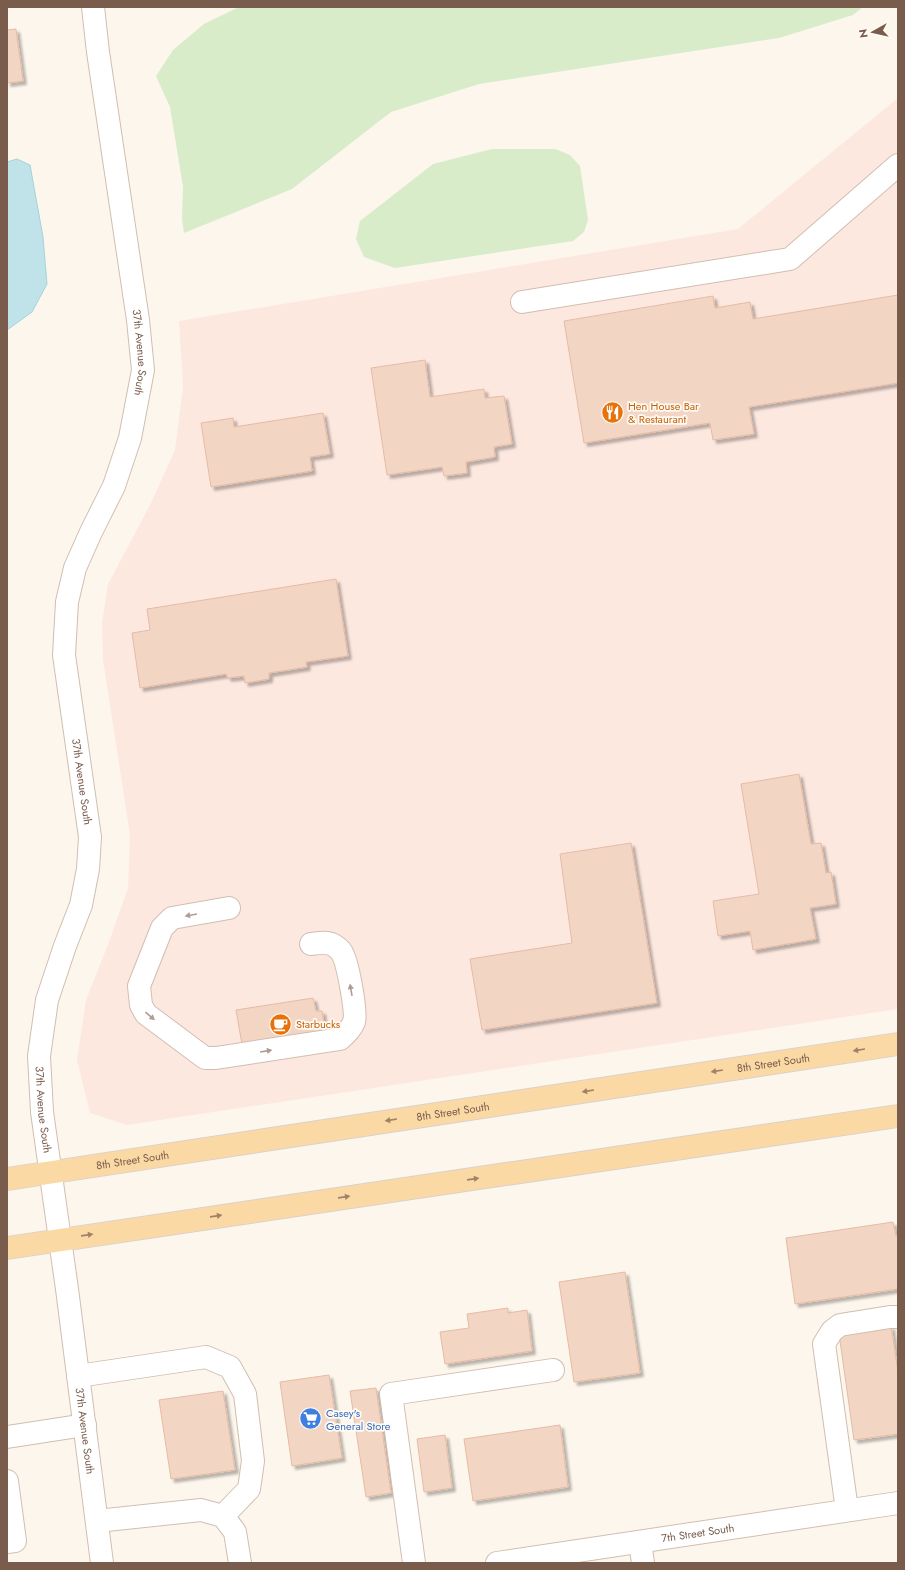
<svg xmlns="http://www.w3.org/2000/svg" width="905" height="1570" font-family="Jost,sans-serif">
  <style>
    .commercial { fill: #fde8e0 }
    .green { fill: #d8ecc9 }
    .water { fill: #bfe3e8; stroke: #a5d3da }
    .building { fill: #f3d5c3; stroke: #e6bba3; filter: url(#shadow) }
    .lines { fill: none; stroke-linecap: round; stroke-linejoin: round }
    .minor-casing { stroke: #d1beb0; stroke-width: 24 }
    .major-casing { stroke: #dad1cd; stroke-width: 24 }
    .minor { stroke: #fff; stroke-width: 22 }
    .major { stroke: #fbd9a5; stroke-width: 22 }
    .oneway { fill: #af9d94 }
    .oneway2 { fill: #a18267 }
    .labels { text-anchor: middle; stroke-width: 3.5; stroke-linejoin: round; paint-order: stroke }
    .street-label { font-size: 11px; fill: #7a5c4d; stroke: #fffaf3 }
    .food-label { font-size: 11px; fill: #c56008; stroke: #fffaf3; text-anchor: start }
    .shop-label { font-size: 11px; fill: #366cbe; stroke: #fffaf3; text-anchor: start }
  </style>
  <defs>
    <filter id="shadow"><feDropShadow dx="3.5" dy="3.5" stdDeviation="1" flood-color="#0004"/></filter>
  </defs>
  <rect width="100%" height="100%" fill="#fdf6ec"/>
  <path class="commercial" d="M898,98V1009L127,1125L90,1113L77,1060L86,1000L109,942L128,888L130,835L103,660L102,623L108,584L150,505L175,450L183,387L179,321L738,229Z"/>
  <g class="green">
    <path d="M239,7H863L853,15L779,38L479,84L391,112L292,189L184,233L182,219L183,187L170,107L156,76L173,50L204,24Z"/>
    <path d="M492,149H555L570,155L580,166L588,220L584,232L573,241L395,268L364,257L356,239L360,221L433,164Z"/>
  </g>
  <path class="water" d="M17,159L30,165L43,237L47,284L32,312L7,330V162Z"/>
  <g class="building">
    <path d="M16,29L23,81L7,83V30Z"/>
    <path d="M898,295V383L749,407L754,434L713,440L710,423L584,443L564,321L713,296L715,308L750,302L753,319Z"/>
    <path d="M425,360L430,397L484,389L485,398L504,396L512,444L494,447L495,457L466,462L467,473L444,476L442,467L387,475L371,368Z"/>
    <path d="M323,413L330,454L310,457L312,471L211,487L201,423L233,418L234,427Z"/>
    <path d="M336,579L348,656L306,662L307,667L269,673V679L245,683L244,676L228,678L226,674L140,688L132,633L150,630L147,609Z"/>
    <path d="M799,774L811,844L821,843L826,873L831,872L836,904L810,908L816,939L753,950L750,931L718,936L713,901L759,894L741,784Z"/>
    <path d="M631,843L657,1003L482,1030L470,959L572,943L560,854Z"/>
    <path d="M313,998L316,1011H322L326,1036L243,1050L236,1010Z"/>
    <path d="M893,1222L896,1236L898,1235V1289L795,1304L786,1238Z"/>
    <path d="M625,1272L640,1373L574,1382L559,1282Z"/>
    <path d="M508,1308V1313L527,1310L532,1351L445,1364L440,1332L469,1328L467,1314Z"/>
    <path d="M891,1326L898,1372V1434L854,1440L839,1334Z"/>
    <path d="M329,1375L342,1458L292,1466L280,1382Z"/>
    <path d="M376,1388L391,1493L366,1497L350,1391Z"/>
    <path d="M223,1391L235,1470L171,1479L159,1400Z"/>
    <path d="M560,1425L568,1487L473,1501L464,1439Z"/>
    <path d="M445,1435L452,1488L424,1492L417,1439Z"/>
  </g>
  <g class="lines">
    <defs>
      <g id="minor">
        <path id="s1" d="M93,7L98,52L138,320L143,370L130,438L114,486L91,532L75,568L67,602L64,655L90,837L88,869L81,905L65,946L47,1000L39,1056L42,1112L67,1289L102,1563"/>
        <path d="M522,302L790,259L898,165"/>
        <path d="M229,908L172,918L162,928L139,986L141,1005L146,1014L205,1058H216L340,1039C346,1034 351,1029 354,1022C357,1013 348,965 343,955C342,952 338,948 335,946C328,941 319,943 311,944"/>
        <path d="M78,1376L206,1357L230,1367L245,1394L253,1461L249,1489L223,1516"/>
        <path d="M7,1437L85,1425"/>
        <path d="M7,1481L15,1541L7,1542"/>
        <path d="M847,1510L824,1344L832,1331L840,1325L890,1317H898"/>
        <path d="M97,1521L201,1510L223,1516L235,1532L240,1563"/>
        <path d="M640,1542L643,1563"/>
        <path d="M414,1563L391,1394L553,1370"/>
        <path id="s2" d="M497,1563L898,1503"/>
      </g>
      <g id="major">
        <path id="s3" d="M7,1179L898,1044"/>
        <path d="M7,1248L898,1116"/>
      </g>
    </defs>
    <use href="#minor" class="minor-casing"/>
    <use href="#major" class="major-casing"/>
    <use href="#minor" class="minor"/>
    <use href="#major" class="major"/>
  </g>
  <defs><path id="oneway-solid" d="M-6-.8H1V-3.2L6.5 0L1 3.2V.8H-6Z"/></defs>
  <g class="oneway">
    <use href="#oneway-solid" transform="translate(191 915) rotate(170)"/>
    <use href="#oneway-solid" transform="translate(351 990) rotate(-100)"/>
    <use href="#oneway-solid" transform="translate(150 1016) rotate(40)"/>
    <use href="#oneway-solid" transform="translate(266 1051) rotate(-9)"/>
  </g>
  <g class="oneway2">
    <use href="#oneway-solid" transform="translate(859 1050) rotate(171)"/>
    <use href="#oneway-solid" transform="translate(717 1071) rotate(171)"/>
    <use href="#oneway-solid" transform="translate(588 1091) rotate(171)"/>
    <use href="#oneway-solid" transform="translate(391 1120) rotate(171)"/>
    <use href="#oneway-solid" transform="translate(473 1179) rotate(-8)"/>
    <use href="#oneway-solid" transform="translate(344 1197) rotate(-8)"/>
    <use href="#oneway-solid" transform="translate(216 1216) rotate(-8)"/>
    <use href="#oneway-solid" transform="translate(87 1235) rotate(-8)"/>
  </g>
  <defs>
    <symbol id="restaurant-disc" viewBox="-11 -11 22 22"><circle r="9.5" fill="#e8710a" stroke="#fffaf3"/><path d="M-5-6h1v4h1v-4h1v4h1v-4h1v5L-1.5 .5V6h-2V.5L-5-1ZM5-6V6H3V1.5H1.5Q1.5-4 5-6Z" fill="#fff"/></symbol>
    <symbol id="cafe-disc" viewBox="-11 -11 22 22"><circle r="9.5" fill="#e8710a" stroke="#fffaf3"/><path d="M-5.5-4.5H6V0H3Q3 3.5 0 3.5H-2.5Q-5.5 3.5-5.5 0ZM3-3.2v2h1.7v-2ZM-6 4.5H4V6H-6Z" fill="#fff"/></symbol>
    <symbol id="supermarket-disc" viewBox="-11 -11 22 22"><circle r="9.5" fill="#3f7fe0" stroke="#fffaf3"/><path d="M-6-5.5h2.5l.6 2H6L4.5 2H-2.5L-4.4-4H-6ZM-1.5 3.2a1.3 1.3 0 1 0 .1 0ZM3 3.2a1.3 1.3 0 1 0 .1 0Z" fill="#fff"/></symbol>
  </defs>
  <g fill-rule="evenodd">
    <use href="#restaurant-disc" x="600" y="400" width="25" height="25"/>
    <use href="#cafe-disc" x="268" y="1012" width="25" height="25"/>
    <use href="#supermarket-disc" x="298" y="1406" width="25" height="25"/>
  </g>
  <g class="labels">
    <g class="street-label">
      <text dy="4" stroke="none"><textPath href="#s1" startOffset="349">37th Avenue South</textPath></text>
      <text dy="4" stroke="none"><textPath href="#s1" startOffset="793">37th Avenue South</textPath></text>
      <text dy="4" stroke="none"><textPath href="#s3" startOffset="775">8th Street South</textPath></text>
      <text dy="4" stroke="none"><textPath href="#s1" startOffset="1129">37th Avenue South</textPath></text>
      <text dy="4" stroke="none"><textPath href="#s3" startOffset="451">8th Street South</textPath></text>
      <text dy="4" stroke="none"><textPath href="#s3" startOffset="127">8th Street South</textPath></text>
      <text dy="4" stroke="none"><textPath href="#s1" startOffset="1453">37th Avenue South</textPath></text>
      <text dy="4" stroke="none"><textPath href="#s2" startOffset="203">7th Street South</textPath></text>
    </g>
    <g class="food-label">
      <text x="628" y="410">Hen House Bar<tspan x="628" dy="13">&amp; Restaurant</tspan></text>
      <text x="296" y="1028">Starbucks</text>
    </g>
    <g class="shop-label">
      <text x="326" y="1417">Casey's<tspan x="326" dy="13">General Store</tspan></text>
    </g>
  </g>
  <rect width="905" height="1570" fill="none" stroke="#7a5c4d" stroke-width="16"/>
  <g transform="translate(873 32) rotate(262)" stroke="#fffaf3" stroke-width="3" paint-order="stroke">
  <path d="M0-3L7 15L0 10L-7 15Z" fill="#7a5c4d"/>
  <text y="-6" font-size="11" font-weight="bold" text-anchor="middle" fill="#7a5c4d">N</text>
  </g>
</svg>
